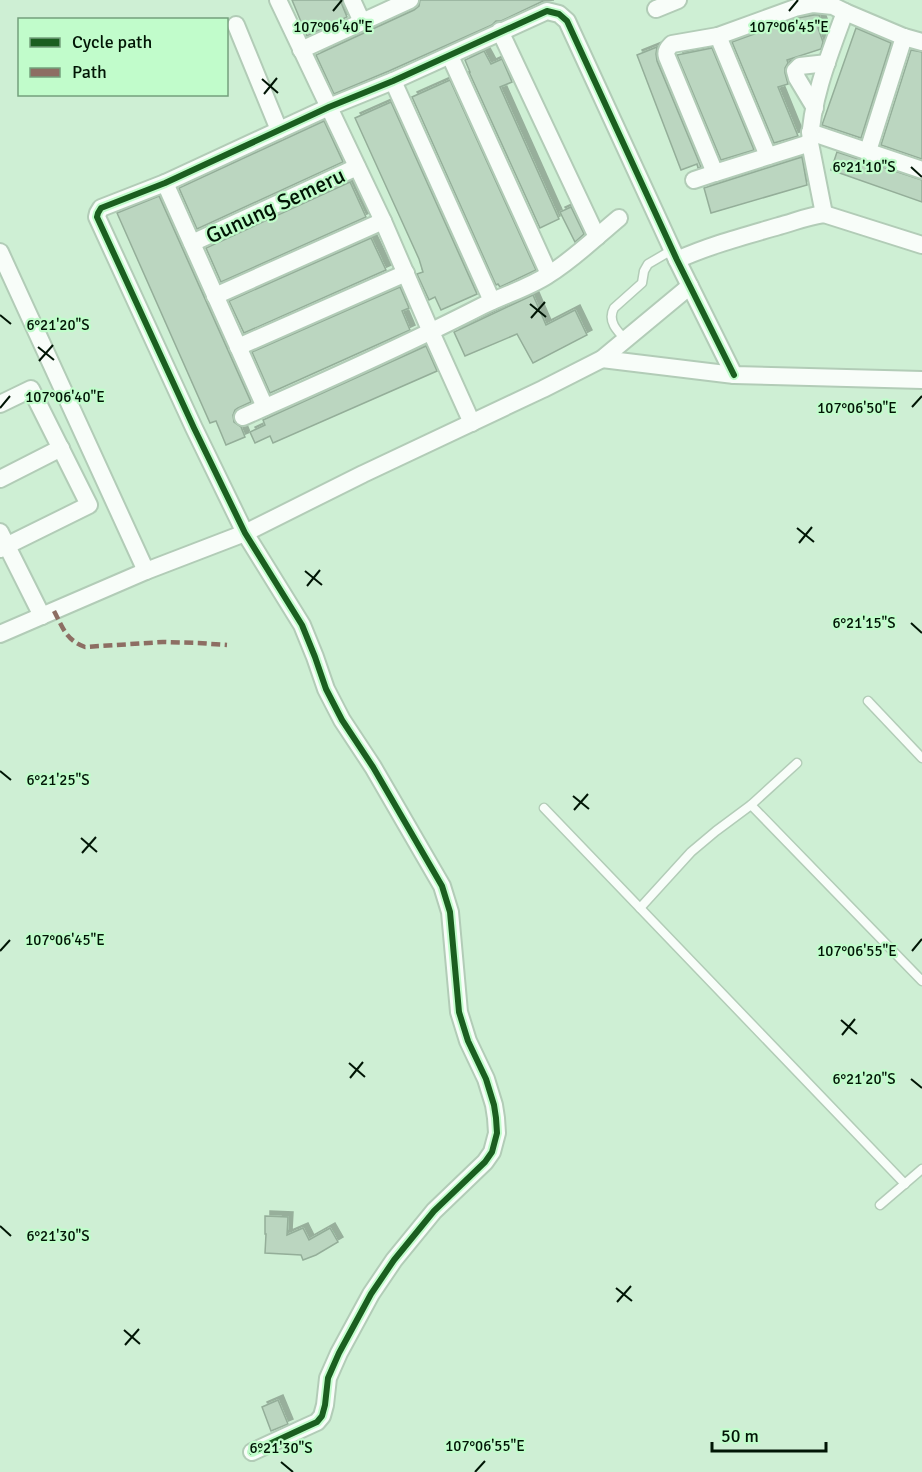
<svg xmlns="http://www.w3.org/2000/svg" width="922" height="1472" font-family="Signika,sans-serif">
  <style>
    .building { fill: #bbd6c0; stroke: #94ae99; stroke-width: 1.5; filter: url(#shadow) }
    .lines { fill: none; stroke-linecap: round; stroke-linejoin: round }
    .lane-casing { stroke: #b2ccb7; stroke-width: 11 }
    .street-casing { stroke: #b2ccb7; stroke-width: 20 }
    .lane { stroke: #f8fdf9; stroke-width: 8 }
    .street { stroke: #f8fdf9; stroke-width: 16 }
    .quiet { stroke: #8d6e63; stroke-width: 4.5; stroke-dasharray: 9 4.5; stroke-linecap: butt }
    .cycleway-casing { stroke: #c1fccb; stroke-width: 10 }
    .cycleway { stroke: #1b5e20; stroke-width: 6 }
    .ticks { fill: none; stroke: #011505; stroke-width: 2 }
    .labels { text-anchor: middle; stroke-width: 4.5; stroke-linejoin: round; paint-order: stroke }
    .street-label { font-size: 22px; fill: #011505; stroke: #c1fccb }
    .ticks-label { font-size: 15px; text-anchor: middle; fill: #011505; stroke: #c1fccb; stroke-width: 4.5; stroke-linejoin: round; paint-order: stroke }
  </style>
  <defs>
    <filter id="shadow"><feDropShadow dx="5" dy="-5" stdDeviation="0" flood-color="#0004"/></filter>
  </defs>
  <rect width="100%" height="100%" fill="#ceefd4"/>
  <g class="building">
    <path d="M292,0H340L347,17L307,36Z"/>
    <path d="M420,0H554L543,1L501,21H496L492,25L389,71L334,94L316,55L414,10L419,6Z"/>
    <path d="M814,15H819L823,26L818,28L823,42L821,49L787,60L788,63L785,68V73L788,84L778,87L798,136L774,143L732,42L798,18Z"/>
    <path d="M856,28L891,43L861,138L822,125Z"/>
    <path d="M657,47L656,54L657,61L701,167L698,168L697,164L681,170L637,55Z"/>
    <path d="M712,48L754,150L721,160L677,55Z"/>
    <path d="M911,50L922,52V159L881,145Z"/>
    <path d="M484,51L491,64L502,59L512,82L500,87L559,219L540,228L469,72H470L465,60Z"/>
    <path d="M450,80L536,270L500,287L498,284L496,285L412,97Z"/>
    <path d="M391,102L477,294L441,310L435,297L429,300L417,274L423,272L419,259L355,118Z"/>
    <path d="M324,121L343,162L197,229L179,188Z"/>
    <path d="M837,152L922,180V202L831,170Z"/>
    <path d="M802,157L807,185L711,213L704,188Z"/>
    <path d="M350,182L366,217L221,282L206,248Z"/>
    <path d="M159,196L251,402L238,408L235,410L233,415L234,422L241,427L245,437L226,445L216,421L210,423L117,213Z"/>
    <path d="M571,207L584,234L575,242L560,212Z"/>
    <path d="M371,238L386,270L244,333L229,301Z"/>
    <path d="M400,287L409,308L402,311L410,330L270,393L252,352Z"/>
    <path d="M533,295L546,325L575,310L587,335L533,363L517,334L465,356L454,332Z"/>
    <path d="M426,346L437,371L273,443L270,436L255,443L250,432L265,425L263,420Z"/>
    <path d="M265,1216L288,1217L287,1235L303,1228L309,1240L330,1228L338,1242L316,1255L303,1260L301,1255L265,1253L266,1234H265Z"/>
    <path d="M278,1400L288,1424L271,1431L262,1407Z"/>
  </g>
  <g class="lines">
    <defs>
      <g id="lane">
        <path d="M626,340C617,331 607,321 614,308L642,283L644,271L648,264L672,250"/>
        <path d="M868,701L922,758"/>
        <path d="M751,805L922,981"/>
        <path d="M544,808L905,1184"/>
        <path d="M640,908L691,852L716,831L751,805L797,763"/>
        <path d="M880,1205L922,1169"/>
      </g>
      <g id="street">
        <path d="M278,0L383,221L431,332L472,423"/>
        <path d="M352,0L362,22"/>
        <path d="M656,9L678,0"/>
        <path d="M236,25L279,130"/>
        <path d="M500,31L597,237"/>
        <path d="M718,36L768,156"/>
        <path d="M301,50L410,0"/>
        <path d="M450,56L549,274"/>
        <path d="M393,81L492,301"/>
        <path d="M815,108L797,78L795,71L800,66L827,63"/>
        <path d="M810,132L922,170"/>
        <path d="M810,143L715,173L667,57C665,51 668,48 672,44L718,36L795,8L813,4L833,6L845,12L904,37L922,42"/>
        <path d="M868,151L904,37"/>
        <path d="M694,180L715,173"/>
        <path d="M165,183L265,407"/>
        <path d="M824,214L810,143C811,100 830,53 845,12"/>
        <path d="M192,243L357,167"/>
        <path d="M0,252L146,571"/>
        <path d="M677,260C710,245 745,236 779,226C794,222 808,216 824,214L922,245"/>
        <path d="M215,296L383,221"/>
        <path d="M238,347L406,273"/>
        <path d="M602,359L734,375L922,380"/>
        <path d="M0,404L31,389L89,505L0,549"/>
        <path d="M243,417C323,382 404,346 482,306C504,295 528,288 548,275C574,259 596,237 619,218"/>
        <path d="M0,479L61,448"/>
        <path d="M0,532L42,616"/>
        <path d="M0,634L146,571L245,533L363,474L543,389L602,359L690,286"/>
        <path d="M252,1452L306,1427L317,1422L322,1416L325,1405L328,1378L339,1353L371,1294L394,1260L434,1211L485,1162L492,1152L497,1133L496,1118L494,1105L486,1079L468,1041L459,1012L450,912L442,886L373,767L342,720L326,689L315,657L302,625L245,533L194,428L97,217L98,213L101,208L165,183L329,107L393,81L547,11L559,14L567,21L677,260L734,375"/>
      </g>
    </defs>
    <use href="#lane" class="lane-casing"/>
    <use href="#street" class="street-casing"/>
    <use href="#lane" class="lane"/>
    <use href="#street" class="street"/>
    <path class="quiet" d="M54,611C63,628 66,640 85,647L163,642L198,643L227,645"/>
    <defs>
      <path id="cycleway" d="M252,1452L306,1427L317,1422L322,1416L325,1405L328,1378L339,1353L371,1294L394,1260L434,1211L485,1162L492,1152L497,1133L496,1118L494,1105L486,1079L468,1041L459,1012L450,912L442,886L373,767L342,720L326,689L315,657L302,625L245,533L194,428L97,217L98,213L101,208L165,183L329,107L393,81L547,11L559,14L567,21L677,260L734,375"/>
    </defs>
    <use href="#cycleway" class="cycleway-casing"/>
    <use href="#cycleway" class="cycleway"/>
  </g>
  <path class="ticks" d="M333,11L342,0M789,11L798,0M262,79L278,93M264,94L277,78M911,167L922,177M530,304L546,317M0,315L11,324M531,318L545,302M38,347L54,360M39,361L53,345M912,407L922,396M0,408L10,396M797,528L814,542M799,543L812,527M305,571L322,585M307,586L320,570M911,623L922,633M0,771L11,780M573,796L589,809M574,810L588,794M81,838L97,852M82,853L96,837M0,951L10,940M912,951L922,939M841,1020L857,1034M842,1035L855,1019M349,1063L365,1077M350,1078L363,1062M911,1079L922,1088M0,1226L11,1236M616,1288L632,1301M617,1302L631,1286M124,1330L140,1344M125,1345L139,1329M281,1462L293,1472M475,1472L485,1461"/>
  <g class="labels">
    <g class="street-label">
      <text transform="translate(275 205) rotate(-25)" y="8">Gunung Semeru</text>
    </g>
  </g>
  <g class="ticks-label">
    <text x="333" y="32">107°06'40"E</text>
    <text x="789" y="32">107°06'45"E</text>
    <text x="864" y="172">6°21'10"S</text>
    <text x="58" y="330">6°21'20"S</text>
    <text x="65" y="402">107°06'40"E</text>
    <text x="857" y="413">107°06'50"E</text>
    <text x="864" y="628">6°21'15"S</text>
    <text x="58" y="785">6°21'25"S</text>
    <text x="65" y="945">107°06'45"E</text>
    <text x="857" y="956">107°06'55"E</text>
    <text x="864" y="1084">6°21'20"S</text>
    <text x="58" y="1241">6°21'30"S</text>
    <text x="485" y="1451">107°06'55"E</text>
    <text x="281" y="1453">6°21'30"S</text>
  </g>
  <rect x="18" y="18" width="210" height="78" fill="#c1fccb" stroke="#74a07c" stroke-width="1.5"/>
  <rect x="30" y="38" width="30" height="9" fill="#1b5e20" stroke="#74a07c" stroke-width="1.5"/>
  <text x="72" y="48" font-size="18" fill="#011505">Cycle path</text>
  <rect x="30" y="68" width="30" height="9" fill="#8d6e63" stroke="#74a07c" stroke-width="1.5"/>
  <text x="72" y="78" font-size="18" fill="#011505">Path</text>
  <path d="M712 1442v9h114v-9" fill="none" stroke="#011505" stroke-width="3"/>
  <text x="721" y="1442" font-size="18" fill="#011505" stroke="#c1fccb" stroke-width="4.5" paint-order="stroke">50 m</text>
</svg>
